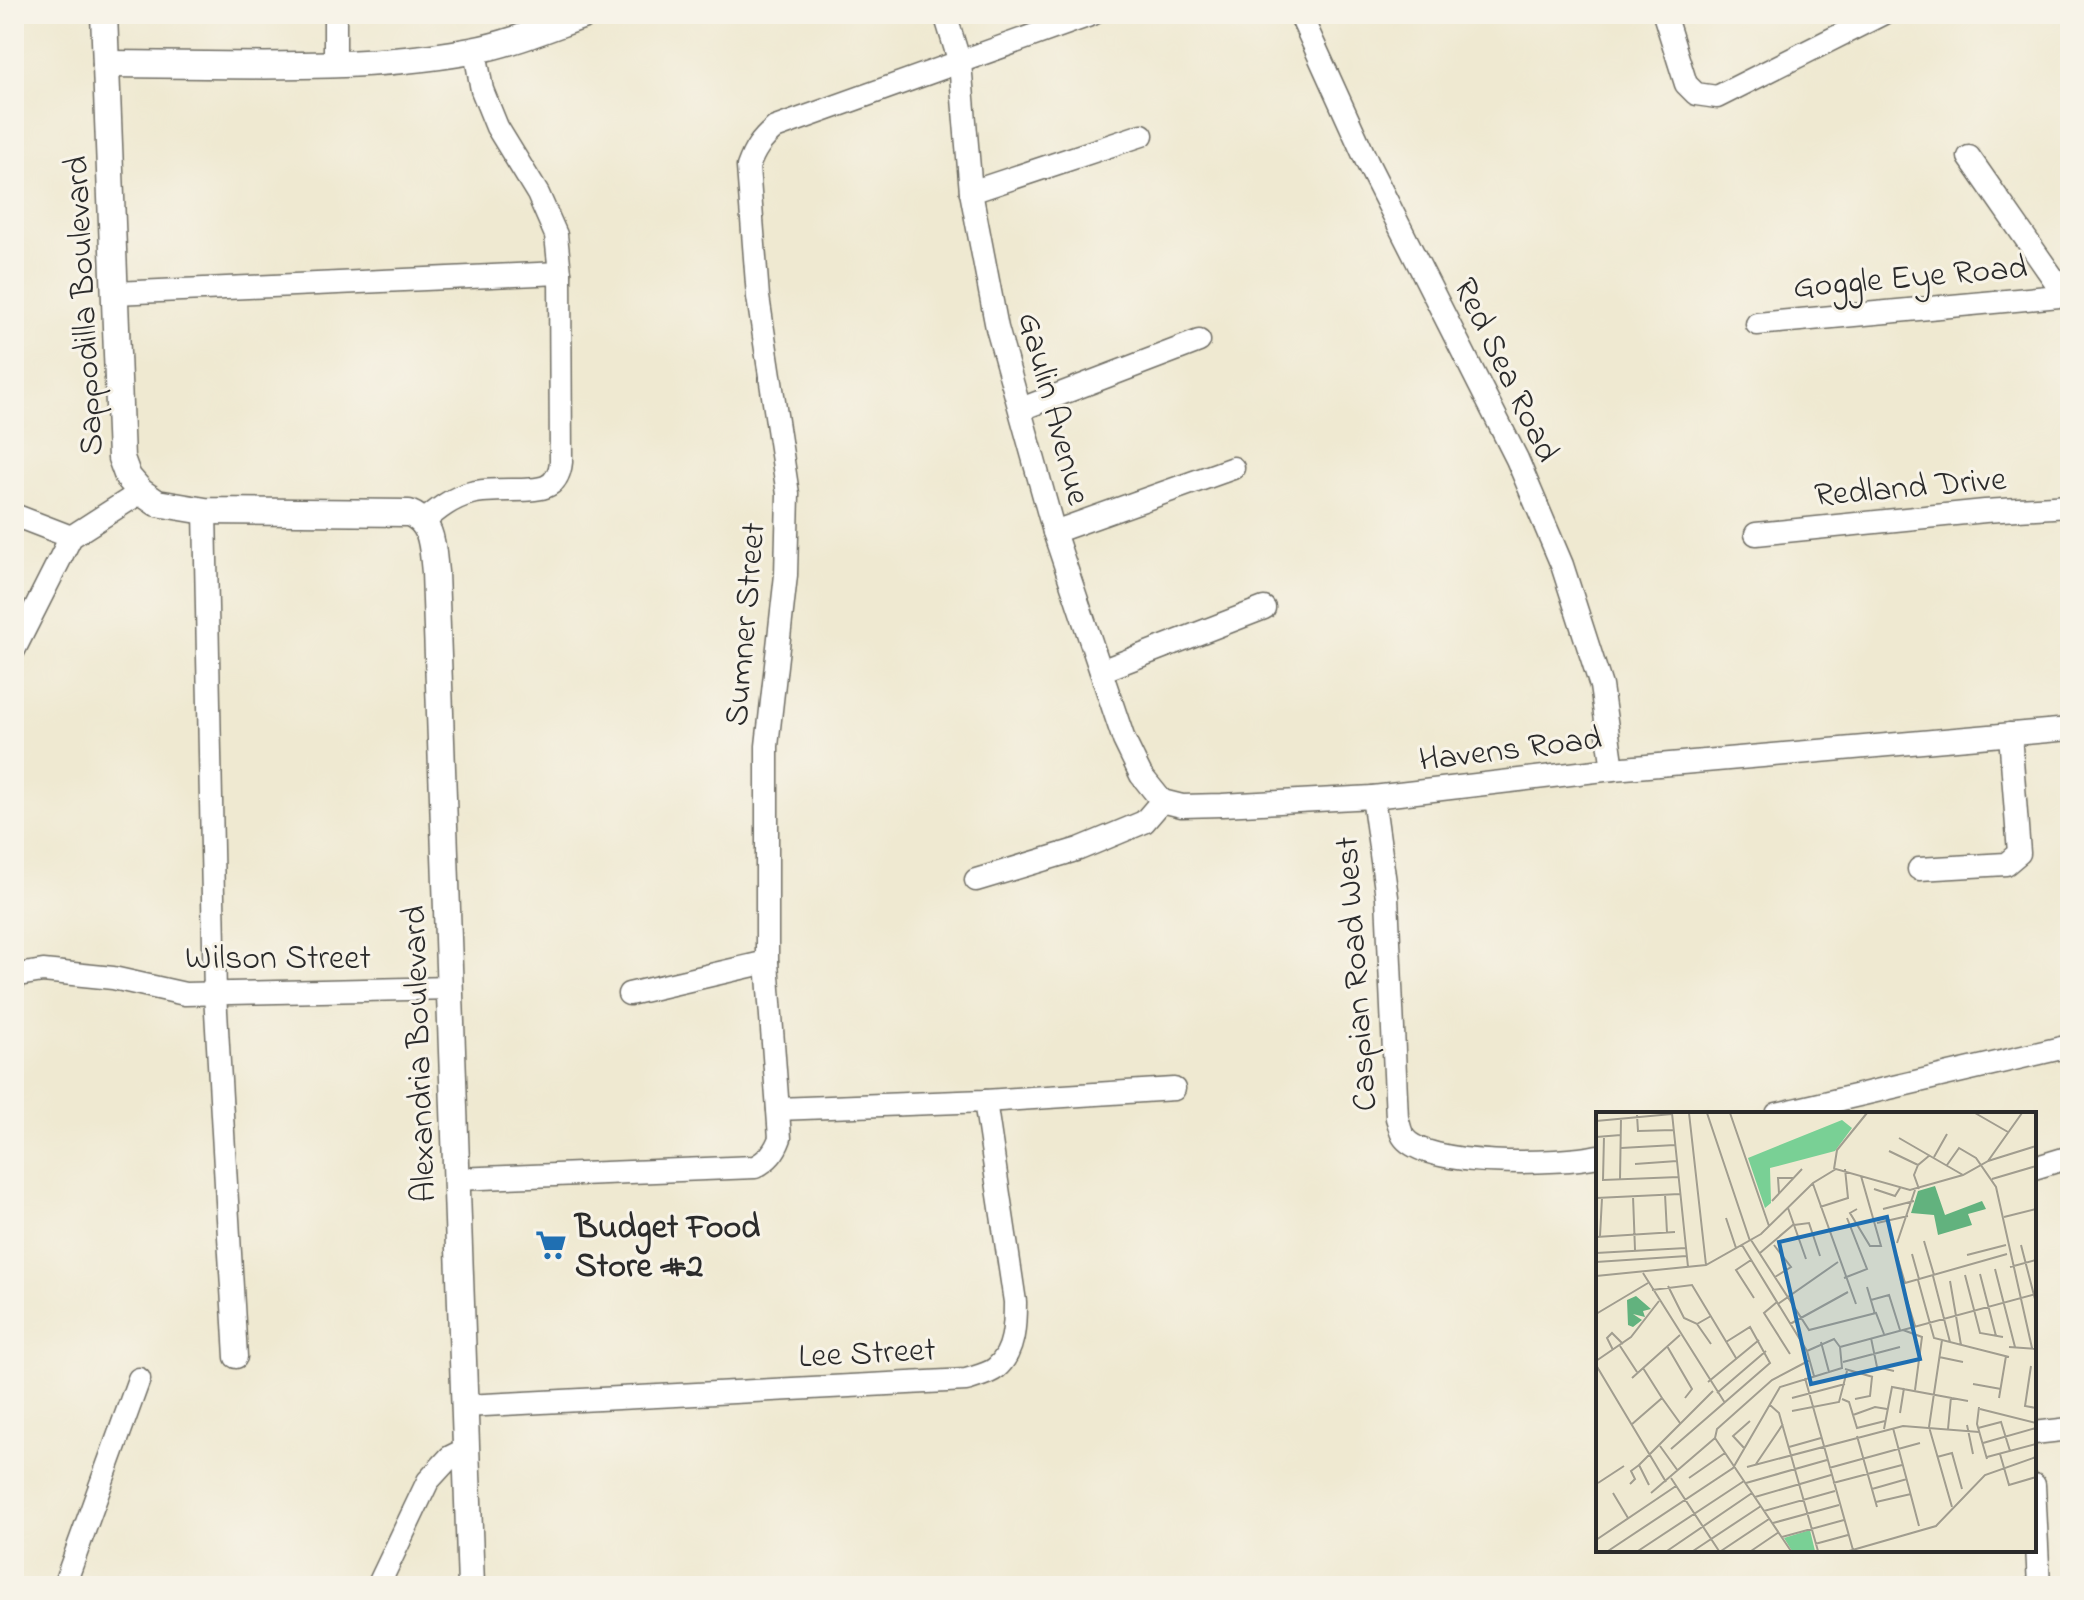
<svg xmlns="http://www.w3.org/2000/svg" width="2084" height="1600" font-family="'Indie Flower',sans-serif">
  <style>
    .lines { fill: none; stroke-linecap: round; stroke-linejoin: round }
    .minor-casing { stroke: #706e65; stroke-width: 25 }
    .tertiary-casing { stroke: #706e65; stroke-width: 29 }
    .minor { stroke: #fff; stroke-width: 22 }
    .tertiary { stroke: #fff; stroke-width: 26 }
    .labels { text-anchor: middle; stroke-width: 6; stroke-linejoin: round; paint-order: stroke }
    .street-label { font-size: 34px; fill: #2b2b2b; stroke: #f7f3e8 }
    .poi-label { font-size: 34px; font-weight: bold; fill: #2b2b2b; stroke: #f7f3e8; text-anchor: start }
    .inset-road { fill: none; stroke: #a19d8f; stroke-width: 2 }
    .view { fill: #1f6fb2; fill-opacity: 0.15; stroke: #1f6fb2; stroke-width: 4 }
    .inset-edge { fill: none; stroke: #2b2b2b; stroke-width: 4 }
  </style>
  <rect width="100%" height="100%" fill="#f7f3e8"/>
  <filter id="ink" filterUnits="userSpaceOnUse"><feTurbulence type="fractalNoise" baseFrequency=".0125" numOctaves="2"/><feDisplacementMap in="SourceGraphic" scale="16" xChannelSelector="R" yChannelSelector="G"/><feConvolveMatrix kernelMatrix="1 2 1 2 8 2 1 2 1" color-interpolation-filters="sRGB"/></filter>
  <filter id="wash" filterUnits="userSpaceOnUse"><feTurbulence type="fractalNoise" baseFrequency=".006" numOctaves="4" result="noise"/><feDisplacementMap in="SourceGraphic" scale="32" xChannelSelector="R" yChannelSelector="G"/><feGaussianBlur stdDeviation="1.8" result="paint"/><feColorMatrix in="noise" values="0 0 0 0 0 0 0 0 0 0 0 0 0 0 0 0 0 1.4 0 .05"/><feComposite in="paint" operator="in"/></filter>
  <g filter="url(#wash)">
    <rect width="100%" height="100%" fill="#efe9d1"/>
  </g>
  <g filter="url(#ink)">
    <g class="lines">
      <defs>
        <g id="minor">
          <path d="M335,14V63"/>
          <path d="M945,14L960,63L971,192L997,328L1054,532L1124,740L1141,775L1162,801"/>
          <path d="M1300,14L1368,164L1517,459L1562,565L1601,686L1613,769"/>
          <path d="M1664,14L1686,84L1696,94L1717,97L1882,14"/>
          <path d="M1969,157L2065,295"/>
          <path d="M971,192L1142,135"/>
          <path d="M115,293L560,273"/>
          <path d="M1757,324L2070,295"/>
          <path d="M1021,409L1199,341"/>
          <path d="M205,511L215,994L236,1357"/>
          <path d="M14,515L71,537"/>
          <path d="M423,522C438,509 452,498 471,493C494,487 528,493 545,487C556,483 560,472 561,462L560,273L556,235L538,194L497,127L482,90L475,51"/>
          <path d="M1054,532L1233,468"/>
          <path d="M1756,534L1985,511L2070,506"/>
          <path d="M14,650L71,537L141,492"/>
          <path d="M1101,671L1264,608"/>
          <path d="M1373,797L1387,897L1397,1118C1399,1123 1400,1131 1403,1136C1423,1169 1563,1164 1598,1156"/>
          <path d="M1162,801L1182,806L1222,805L1373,797L1613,769L2070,729"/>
          <path d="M1919,869L2006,864L2019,853L2010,734"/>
          <path d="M976,880L1079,849L1144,822L1162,801"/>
          <path d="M14,981L18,975L43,971L113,978L185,994L451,988"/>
          <path d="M629,994L767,962"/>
          <path d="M778,1109L985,1101L1174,1089"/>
          <path d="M1777,1114L2070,1046"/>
          <path d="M2034,1168L2070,1157"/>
          <path d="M457,1179L755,1167C768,1160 775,1152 780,1138L767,962V746L786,575L788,494L758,297L748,167C754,150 761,140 775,128L1093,14"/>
          <path d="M465,1406L966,1380C975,1377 989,1374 996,1368C1015,1352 1015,1324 1015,1302L985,1101"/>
          <path d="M2034,1433L2070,1429"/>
          <path d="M2034,1485L2039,1586"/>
          <path d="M64,1586L139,1379"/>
          <path d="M378,1586L428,1481L450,1457L466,1449"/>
        </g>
        <g id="tertiary">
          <path d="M104,14L121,458L128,477L141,492L157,503L205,511L409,513C434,523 432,548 435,572L471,1586"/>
          <path d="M106,64C224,64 357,72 471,51C510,44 550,27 587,14"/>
        </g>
      </defs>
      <use href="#minor" class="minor-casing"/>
      <use href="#tertiary" class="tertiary-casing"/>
      <use href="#minor" class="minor"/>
      <use href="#tertiary" class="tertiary"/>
    </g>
  </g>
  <defs>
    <symbol id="supermarket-bare" viewBox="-9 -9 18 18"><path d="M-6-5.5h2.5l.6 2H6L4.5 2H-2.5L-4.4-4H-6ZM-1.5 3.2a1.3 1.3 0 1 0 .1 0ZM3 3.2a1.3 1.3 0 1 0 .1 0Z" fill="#1f6fb2" stroke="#f7f3e8" stroke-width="2.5" paint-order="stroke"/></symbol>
  </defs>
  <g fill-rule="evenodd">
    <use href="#supermarket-bare" x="529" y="1223" width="44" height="44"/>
  </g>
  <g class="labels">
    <g class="street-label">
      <text transform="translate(1910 275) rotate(-5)" y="12">Goggle Eye Road</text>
      <text transform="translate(82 306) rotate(-93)" y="12">Sappodilla Boulevard</text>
      <text transform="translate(1508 369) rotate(64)" y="12">Red Sea Road</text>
      <text transform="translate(1056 408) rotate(75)" y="12">Gaulin Avenue</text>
      <text transform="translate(1910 485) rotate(-5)" y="12">Redland Drive</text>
      <text transform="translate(743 624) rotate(-85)" y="12">Sumner Street</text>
      <text transform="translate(1510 747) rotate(-7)" y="12">Havens Road</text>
      <text x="278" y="968">Wilson Street</text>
      <text transform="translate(1354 974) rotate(-94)" y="12">Caspian Road West</text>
      <text transform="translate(417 1054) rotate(-92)" y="12">Alexandria Boulevard</text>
      <text transform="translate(867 1351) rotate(-3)" y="12">Lee Street</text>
    </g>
    <g class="poi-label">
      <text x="575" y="1237">Budget Food<tspan x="575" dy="39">Store #2</tspan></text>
    </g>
  </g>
  <g transform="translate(1596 1112)">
    <rect width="440" height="440" fill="#efe9d1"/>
    <path d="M246,8L256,16L239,39L174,56L175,91L169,96L152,46ZM214,418L219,439H196L188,426Z" fill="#79d095"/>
    <path d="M339,74L349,103L386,89L390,97L372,102L376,113L342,123L338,103L315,101L322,79ZM40,184L55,197L47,199L49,205L37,202L46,208L37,215L32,213L31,188Z" fill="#62b27e"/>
    <path class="inset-road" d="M76,1L92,155M93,1L110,153M111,1L154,129M134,1L173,114M379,1L412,20M41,3L42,19L78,18M0,9L76,2M8,24L7,68L83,65M0,25L25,23M303,26L367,63M25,36L79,33M293,39L322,53L334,43M338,45L351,22M392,49L440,34M39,52L81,49M322,53L318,63L323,77M351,53L363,36L380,46L400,75L436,236M238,57L241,38L271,1M396,67L440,54M24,68L25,6M217,72L260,192M278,77L299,84L304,76M183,81L182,66H197M69,82L71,121M37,84L39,138M0,86L84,82M176,89L206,57M224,95L252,86L249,57M192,96L210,147M261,97L254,101L274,134H285L265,64M287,97L318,89M408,105L440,97M130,106L140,136M281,111L312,104M198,113L213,111L224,144M4,124L6,86M0,125L79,120M155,128L213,218L280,201L288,222M328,129L338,163M301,131L319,78M146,133L211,239L218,264M178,133L195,155L179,165M425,133L440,191M0,141L90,136M164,141L198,112M316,142L323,167M371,143L410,133M301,144L309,171L411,142M155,148L140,158L158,186M0,150L91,144M414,155L440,148M399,157L419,235M47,161L129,291M384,162L400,224M369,163L384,221L407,225M0,164L110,153L165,122L217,71L240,57L314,78L367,63L392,49L426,1M337,164L354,230M248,166L271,157L251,106M322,168L338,226L413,245M354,169L365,233M72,174L88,206L101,212L115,204M271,175L279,202M56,178L96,173L140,246M310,185L319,214M275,188L293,183L304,218M181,190L168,201L194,242M182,192L242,150M0,202L52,171M101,212L115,232M194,212L252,180M307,218L326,225L319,278M275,226L281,255L298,259M346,228L333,315L356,395M225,230L233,260M24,234L41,260M71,234L96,277L89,286M244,235L440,182M413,235L440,237M17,238L11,226L16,221L27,232M211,239L238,227L244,235M343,245L367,250M0,249L35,225L63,189M247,250L304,235M0,253L70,370M435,254L429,294L440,296M249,257L277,265M36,266L84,223M209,266L257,438M112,270L163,228M377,272L405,277M121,281L170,239M66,286L84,311M196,286L249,272M403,286L410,244M246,287L253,290L261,316L289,309M259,287L274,284L276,265M174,293L183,301L222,439M383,295L381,312L391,347M384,297L440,311M196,299L243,290L251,259M304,301L308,276M257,303L279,295L291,297M35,313L66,286L47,256M371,313L377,342M297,316L323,414M382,316L405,310L414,339M288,317L296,275L372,289M352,317L355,285M261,324L281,395M119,326L195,439M119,326L121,317L176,268L214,248M387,331L440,316M64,334L82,359M193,335L225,326M75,337L174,251L154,215L130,230M149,337L137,324L154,309M404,342L413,373L440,365M341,345L356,341L366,377M391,345L440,332M160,352L187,312M151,355L307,314L383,320M233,356L324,331M75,366L123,439M93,366L129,341M2,371L28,354M150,371L231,348M237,371L306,353M34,372L39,367L35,359L43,353M53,373L43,353L117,279M276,377L311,367M17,381L32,406M55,381L119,326M159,385L235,363M280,390L315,382M168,399L239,379M177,411L243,393M186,425L248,408M0,428L80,374M219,432L252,423M12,439L137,356L184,275L246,256L244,235M42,439L148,369M71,439L156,381M97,439L165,394M125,439L173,407M155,439L183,420M253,439L340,414L389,363L440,345"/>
    <path class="view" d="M291,105L324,247L215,272L183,130Z"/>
    <rect width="440" height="440" class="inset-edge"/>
  </g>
  <rect width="2084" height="1600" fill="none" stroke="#f7f3e8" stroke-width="48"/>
</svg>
